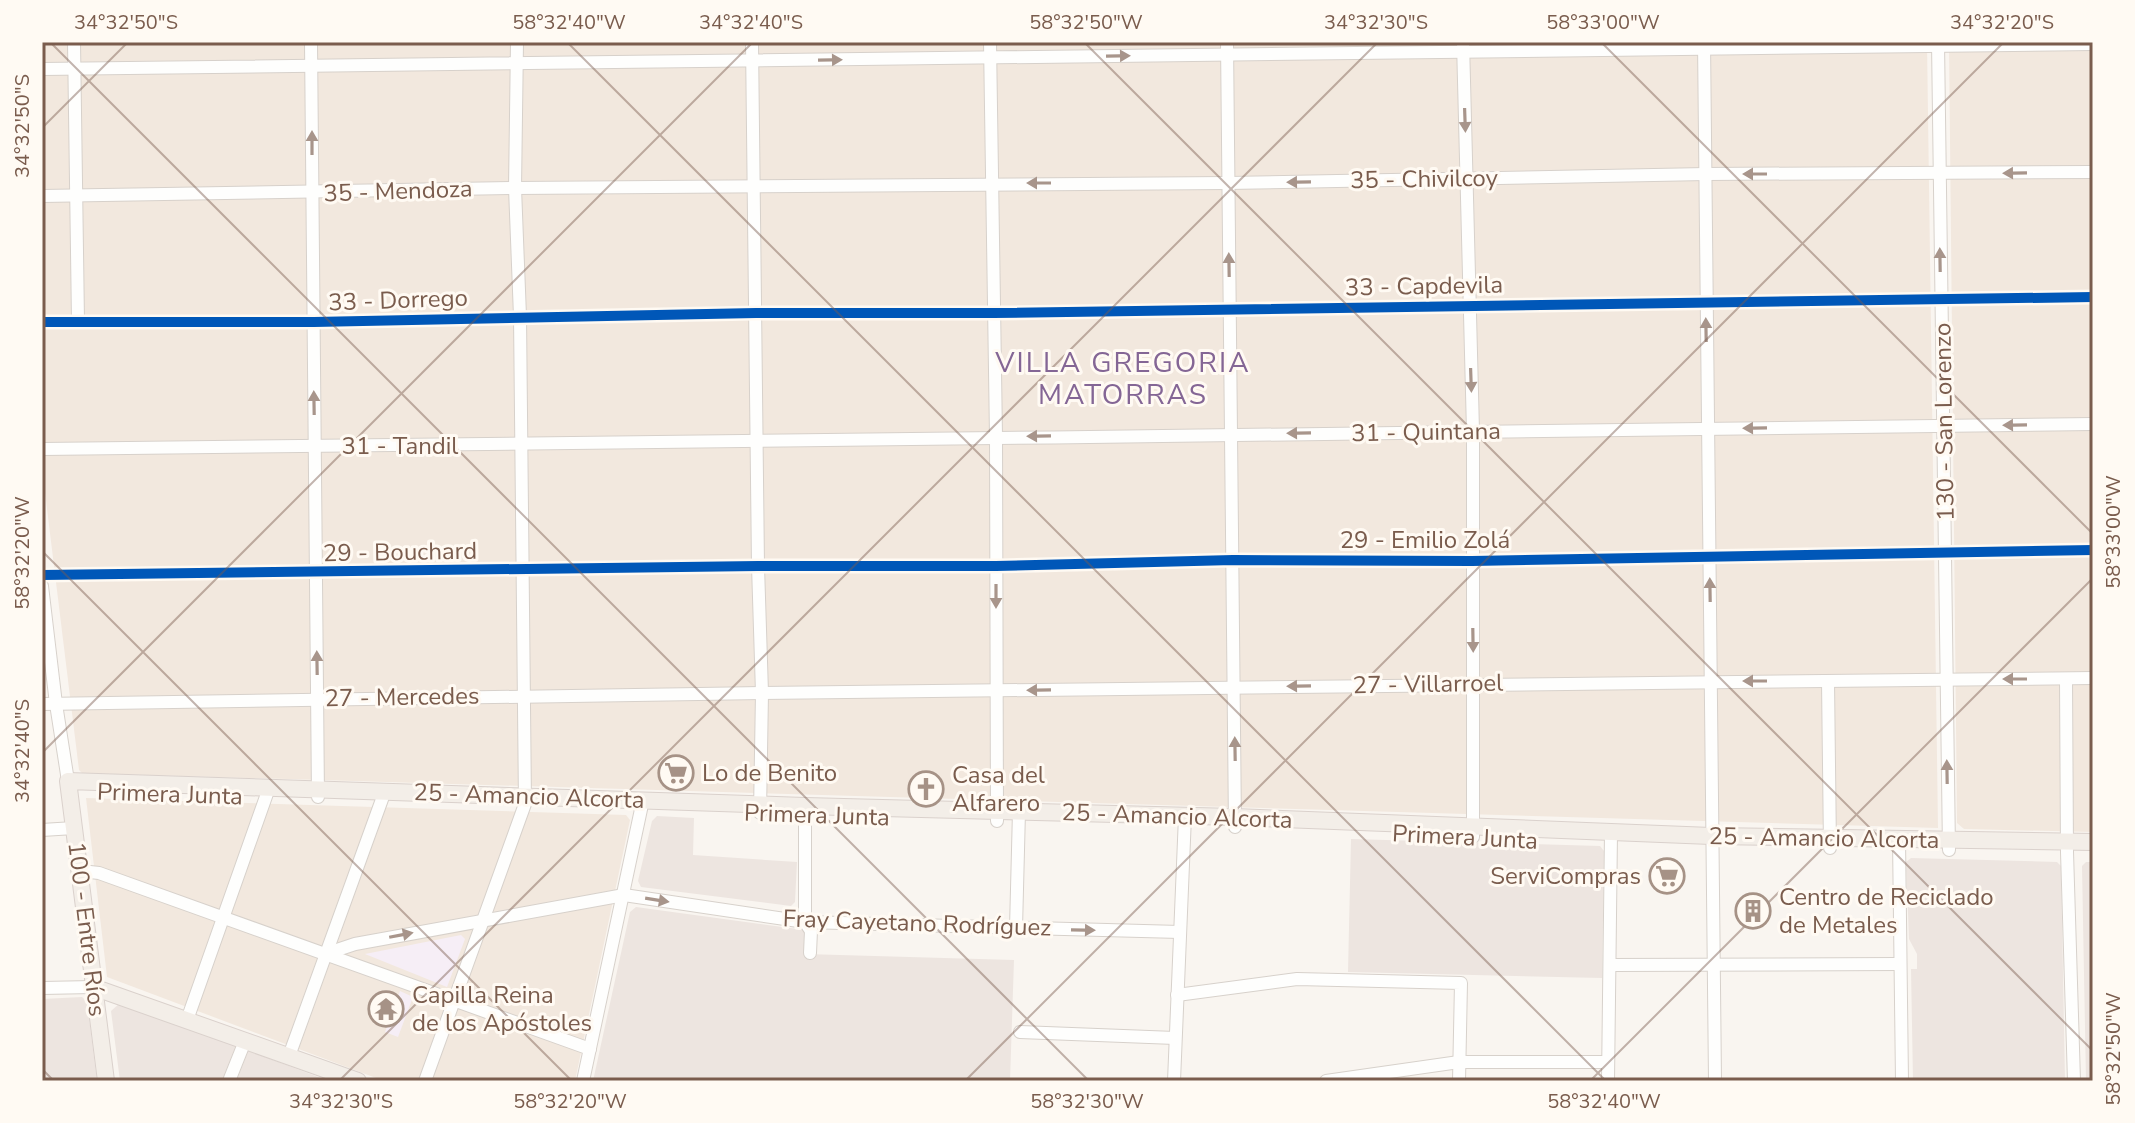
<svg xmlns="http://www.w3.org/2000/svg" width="2135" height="1123" font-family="'Nunito Sans',sans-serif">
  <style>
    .residential { fill: #f2e8de }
    .industrial { fill: #ede5e0 }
    .education { fill: #f6eef6 }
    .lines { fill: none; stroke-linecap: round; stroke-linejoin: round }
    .minor-casing { stroke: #d7d1cb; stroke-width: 14 }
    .major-casing { stroke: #dad1cc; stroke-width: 18 }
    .minor { stroke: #fefefd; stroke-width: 12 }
    .major { stroke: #f3eee8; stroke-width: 16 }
    .cycleway-casing { stroke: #fffaf3; stroke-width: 15 }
    .cycleway { stroke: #0057b8; stroke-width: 10 }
    .oneway { fill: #a8958b }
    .ticks { fill: none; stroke: #7a5c4d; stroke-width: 2; stroke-opacity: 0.45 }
    .labels { text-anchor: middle; stroke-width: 6; stroke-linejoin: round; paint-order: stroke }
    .street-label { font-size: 24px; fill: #7a5c4d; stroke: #fffaf3 }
    .poi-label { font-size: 24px; fill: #7a5c4d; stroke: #fffaf3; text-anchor: start }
    .quarter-label { font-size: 28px; letter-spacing: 2px; fill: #846695; stroke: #fffaf3 }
    .neatline { fill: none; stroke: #7a5c4d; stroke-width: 3 }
    .ticks-label { font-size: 20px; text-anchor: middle; fill: #7a5c4d }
  </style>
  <rect width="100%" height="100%" fill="#f9f5f0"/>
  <g class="residential">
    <path d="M42,42H1927L1938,828L82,773L79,770L42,468Z"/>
    <path d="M1949,42H2093V832L1964,829L1957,823Z"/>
    <path d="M86,798L626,815L630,820L575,1081H384L107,977Z"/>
  </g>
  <g class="industrial">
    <path d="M657,816L694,818L693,855L797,862L795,902L791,906L641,887L638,881L652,821Z"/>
    <path d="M1351,839L1600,846L1604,851L1602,978L1348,972Z"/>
    <path d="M1911,858L2057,862L2061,866L2065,1081H1913L1911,969H1917V954L1909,939L1906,862Z"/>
    <path d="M2086,862H2093V1081H2086L2082,866Z"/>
    <path d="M636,907L805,930V954L1014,960L1010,1081H593L630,912Z"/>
    <path d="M82,997L87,1002L97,1081H42V999Z"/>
    <path d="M120,1003L329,1081H120L111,1011Z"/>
  </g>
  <g class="education">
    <path d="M461,935L465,939L447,987L365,954Z"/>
    <path d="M400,991L413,997L398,1037L385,1032Z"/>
  </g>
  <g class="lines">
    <defs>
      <g id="minor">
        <path d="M74,42L78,321"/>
        <path d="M311,42L318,797"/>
        <path d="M752,42L758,566L762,693L760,813"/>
        <path d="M990,42L996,436L997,821"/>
        <path d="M1227,42L1235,827"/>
        <path d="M1463,42L1473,431V837"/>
        <path d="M1704,42L1715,1081"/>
        <path d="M1938,42L1949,850"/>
        <path d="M42,69L2093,44"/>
        <path d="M42,196L515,188L1228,183L1706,174L2093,172"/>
        <path d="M42,322H314L756,313H993L2093,297"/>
        <path d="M42,449C726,443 1409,432 2093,424"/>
        <path d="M42,575L758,566H996L1233,560L1472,561L2093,550"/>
        <path d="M42,586L56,704L68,781"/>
        <path d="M2066,679L2067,852L2074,1081"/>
        <path d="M1828,681L1830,848"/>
        <path d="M42,704L762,693L2093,678"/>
        <path d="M805,806V922L811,931L810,953"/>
        <path d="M42,830L74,828"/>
        <path d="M1899,839L1902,1081"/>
        <path d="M81,871L99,873L590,1049"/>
        <path d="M1016,928L1019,811"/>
        <path d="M325,954L355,944L624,895L805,922L1180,932"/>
        <path d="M1611,965L1899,964"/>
        <path d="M42,988L93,987"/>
        <path d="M1177,995L1297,979L1461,983L1459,1081"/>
        <path d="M187,1020L269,788"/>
        <path d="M1020,1032L1175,1038"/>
        <path d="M289,1056L385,791"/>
        <path d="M229,1081L245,1041"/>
        <path d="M425,1081L525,804L520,316L515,188L517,42"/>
        <path d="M583,1081L643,800"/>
        <path d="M1174,1081L1185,816"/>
        <path d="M1326,1081L1459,1062H1608"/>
        <path d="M1608,1081L1611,833"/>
      </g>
      <g id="major">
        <path d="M93,987L358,1081"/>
        <path d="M106,1081L68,781L805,806L1235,817L1711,836L2093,842"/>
      </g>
    </defs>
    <use href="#minor" class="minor-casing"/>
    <use href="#major" class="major-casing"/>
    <use href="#minor" class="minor"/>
    <use href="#major" class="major"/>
    <defs>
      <g id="cycleway">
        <path d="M42,322H314L756,313H993L2093,297"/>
        <path d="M42,575L758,566H996L1233,560L1472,561L2093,550"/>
      </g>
    </defs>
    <use href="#cycleway" class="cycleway-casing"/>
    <use href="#cycleway" class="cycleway"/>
  </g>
  <defs><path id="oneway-solid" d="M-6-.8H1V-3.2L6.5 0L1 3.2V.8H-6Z" transform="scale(2)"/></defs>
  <g class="oneway">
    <use href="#oneway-solid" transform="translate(1118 56) rotate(-1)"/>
    <use href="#oneway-solid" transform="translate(830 60) rotate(-1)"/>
    <use href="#oneway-solid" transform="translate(1465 120) rotate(88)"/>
    <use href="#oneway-solid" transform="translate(312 143) rotate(-90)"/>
    <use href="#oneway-solid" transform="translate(2015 173) rotate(179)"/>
    <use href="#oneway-solid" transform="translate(1755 174) rotate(-180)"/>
    <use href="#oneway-solid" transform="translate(1299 182) rotate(179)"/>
    <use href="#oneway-solid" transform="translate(1039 183) rotate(180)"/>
    <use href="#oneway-solid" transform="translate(1940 260) rotate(-91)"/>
    <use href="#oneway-solid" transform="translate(1229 265) rotate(-91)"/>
    <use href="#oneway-solid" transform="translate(1706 330) rotate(-91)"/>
    <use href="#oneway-solid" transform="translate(1471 380) rotate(88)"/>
    <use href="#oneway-solid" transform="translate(314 403) rotate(-91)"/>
    <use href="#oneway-solid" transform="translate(2015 425) rotate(179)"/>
    <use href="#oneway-solid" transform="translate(1755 428) rotate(179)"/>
    <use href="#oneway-solid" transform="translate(1299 433) rotate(179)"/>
    <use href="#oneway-solid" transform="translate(1039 436) rotate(179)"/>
    <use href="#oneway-solid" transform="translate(1710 590) rotate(-91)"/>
    <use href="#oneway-solid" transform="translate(996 596) rotate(90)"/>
    <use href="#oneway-solid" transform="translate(1473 640) rotate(89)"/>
    <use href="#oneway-solid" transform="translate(317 663) rotate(-91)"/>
    <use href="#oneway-solid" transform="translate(2015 679) rotate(180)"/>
    <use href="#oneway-solid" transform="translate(1755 681) rotate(180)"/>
    <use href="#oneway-solid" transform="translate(1299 686) rotate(179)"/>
    <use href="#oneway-solid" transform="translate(1039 690) rotate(179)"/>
    <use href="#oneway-solid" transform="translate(1235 749) rotate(-91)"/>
    <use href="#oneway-solid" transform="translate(1947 772) rotate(-91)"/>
    <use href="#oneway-solid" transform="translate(657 900) rotate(9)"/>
    <use href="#oneway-solid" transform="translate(1083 930) rotate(1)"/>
    <use href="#oneway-solid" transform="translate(401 935) rotate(-11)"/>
  </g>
  <path class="ticks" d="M50,42L1089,1081M567,42L1606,1081M1084,42L2093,1051M1601,42L2093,534M42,128L128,42M42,551L572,1081M42,753L753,42M42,1069L54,1081M339,1081L1378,42M965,1081L2004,42M1590,1081L2093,578"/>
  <defs>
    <symbol id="supermarket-ring" viewBox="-11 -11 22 22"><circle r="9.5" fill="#fffaf3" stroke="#a69286" stroke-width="1.5"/><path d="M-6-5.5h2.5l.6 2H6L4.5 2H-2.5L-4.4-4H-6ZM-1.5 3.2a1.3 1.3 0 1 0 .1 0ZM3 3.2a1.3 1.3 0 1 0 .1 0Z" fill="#a69286"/></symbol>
    <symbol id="church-ring" viewBox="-11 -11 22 22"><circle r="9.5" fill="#fffaf3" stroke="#a69286" stroke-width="1.5"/><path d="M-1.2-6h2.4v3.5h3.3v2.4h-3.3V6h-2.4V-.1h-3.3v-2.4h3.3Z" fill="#a69286"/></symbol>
    <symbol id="building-ring" viewBox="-11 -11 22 22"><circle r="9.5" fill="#fffaf3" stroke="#a69286" stroke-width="1.5"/><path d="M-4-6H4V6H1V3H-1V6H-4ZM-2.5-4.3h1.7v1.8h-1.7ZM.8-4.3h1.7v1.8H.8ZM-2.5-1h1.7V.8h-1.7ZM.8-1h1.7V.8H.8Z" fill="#a69286"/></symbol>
    <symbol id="temple-ring" viewBox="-11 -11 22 22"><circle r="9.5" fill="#fffaf3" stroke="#a69286" stroke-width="1.5"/><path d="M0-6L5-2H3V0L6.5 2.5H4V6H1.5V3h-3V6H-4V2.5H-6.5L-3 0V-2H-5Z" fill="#a69286"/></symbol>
  </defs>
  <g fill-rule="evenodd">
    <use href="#supermarket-ring" x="656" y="753" width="40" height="40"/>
    <use href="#church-ring" x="906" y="769" width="40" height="40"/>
    <use href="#supermarket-ring" x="1647" y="856" width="40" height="40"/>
    <use href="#building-ring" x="1733" y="891" width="40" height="40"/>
    <use href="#temple-ring" x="366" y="989" width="40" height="40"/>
  </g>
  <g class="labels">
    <g class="street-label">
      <text transform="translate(1424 179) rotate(-1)" y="8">35 - Chivilcoy</text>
      <text transform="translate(398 191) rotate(-2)" y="8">35 - Mendoza</text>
      <text transform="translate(1424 286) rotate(-1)" y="8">33 - Capdevila</text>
      <text transform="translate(398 300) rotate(-2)" y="8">33 - Dorrego</text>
      <text transform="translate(1944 422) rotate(-91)" y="8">130 - San Lorenzo</text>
      <text transform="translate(1426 432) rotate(-1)" y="8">31 - Quintana</text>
      <text x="400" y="454">31 - Tandil</text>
      <text x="1425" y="548">29 - Emilio Zolá</text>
      <text transform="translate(400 552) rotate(-1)" y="8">29 - Bouchard</text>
      <text transform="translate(1428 684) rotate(-1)" y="8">27 - Villarroel</text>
      <text transform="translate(402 697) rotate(-1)" y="8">27 - Mercedes</text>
      <text transform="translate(170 794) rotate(2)" y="8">Primera Junta</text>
      <text transform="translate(529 796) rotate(2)" y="8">25 - Amancio Alcorta</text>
      <text transform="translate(817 815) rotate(2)" y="8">Primera Junta</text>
      <text transform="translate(1177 816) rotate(2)" y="8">25 - Amancio Alcorta</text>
      <text transform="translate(1465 837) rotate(3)" y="8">Primera Junta</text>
      <text transform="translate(1824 838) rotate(1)" y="8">25 - Amancio Alcorta</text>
      <text transform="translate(917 923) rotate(2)" y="8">Fray Cayetano Rodríguez</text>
      <text transform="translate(87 929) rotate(83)" y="8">100 - Entre Ríos</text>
    </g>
    <g class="poi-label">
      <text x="702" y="781">Lo de Benito</text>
      <text x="952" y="783">Casa del<tspan x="952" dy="28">Alfarero</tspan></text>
      <text x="1641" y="884" text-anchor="end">ServiCompras</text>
      <text x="1779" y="905">Centro de Reciclado<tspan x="1779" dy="28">de Metales</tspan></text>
      <text x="412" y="1003">Capilla Reina<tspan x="412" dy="28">de los Apóstoles</tspan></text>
    </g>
    <g class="quarter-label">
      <text x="1123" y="372">VILLA GREGORIA<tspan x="1123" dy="32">MATORRAS</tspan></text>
    </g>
  </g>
  <rect width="2135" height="1123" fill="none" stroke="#fffaf3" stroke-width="88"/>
  <rect x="44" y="44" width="2047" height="1035" class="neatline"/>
  <g class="ticks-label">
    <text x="126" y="29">34°32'50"S</text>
    <text x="569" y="29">58°32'40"W</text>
    <text x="751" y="29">34°32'40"S</text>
    <text x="1086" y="29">58°32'50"W</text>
    <text x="1376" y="29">34°32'30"S</text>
    <text x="1603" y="29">58°33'00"W</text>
    <text x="2002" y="29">34°32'20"S</text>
    <text transform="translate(22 126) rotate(-90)" y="7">34°32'50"S</text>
    <text transform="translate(2113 532) rotate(-90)" y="7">58°33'00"W</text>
    <text transform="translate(22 553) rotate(-90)" y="7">58°32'20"W</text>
    <text transform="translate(22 751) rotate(-90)" y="7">34°32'40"S</text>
    <text transform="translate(2113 1049) rotate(-90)" y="7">58°32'50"W</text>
    <text x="341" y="1108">34°32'30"S</text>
    <text x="570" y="1108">58°32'20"W</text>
    <text x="1087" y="1108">58°32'30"W</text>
    <text x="1604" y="1108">58°32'40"W</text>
  </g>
</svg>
